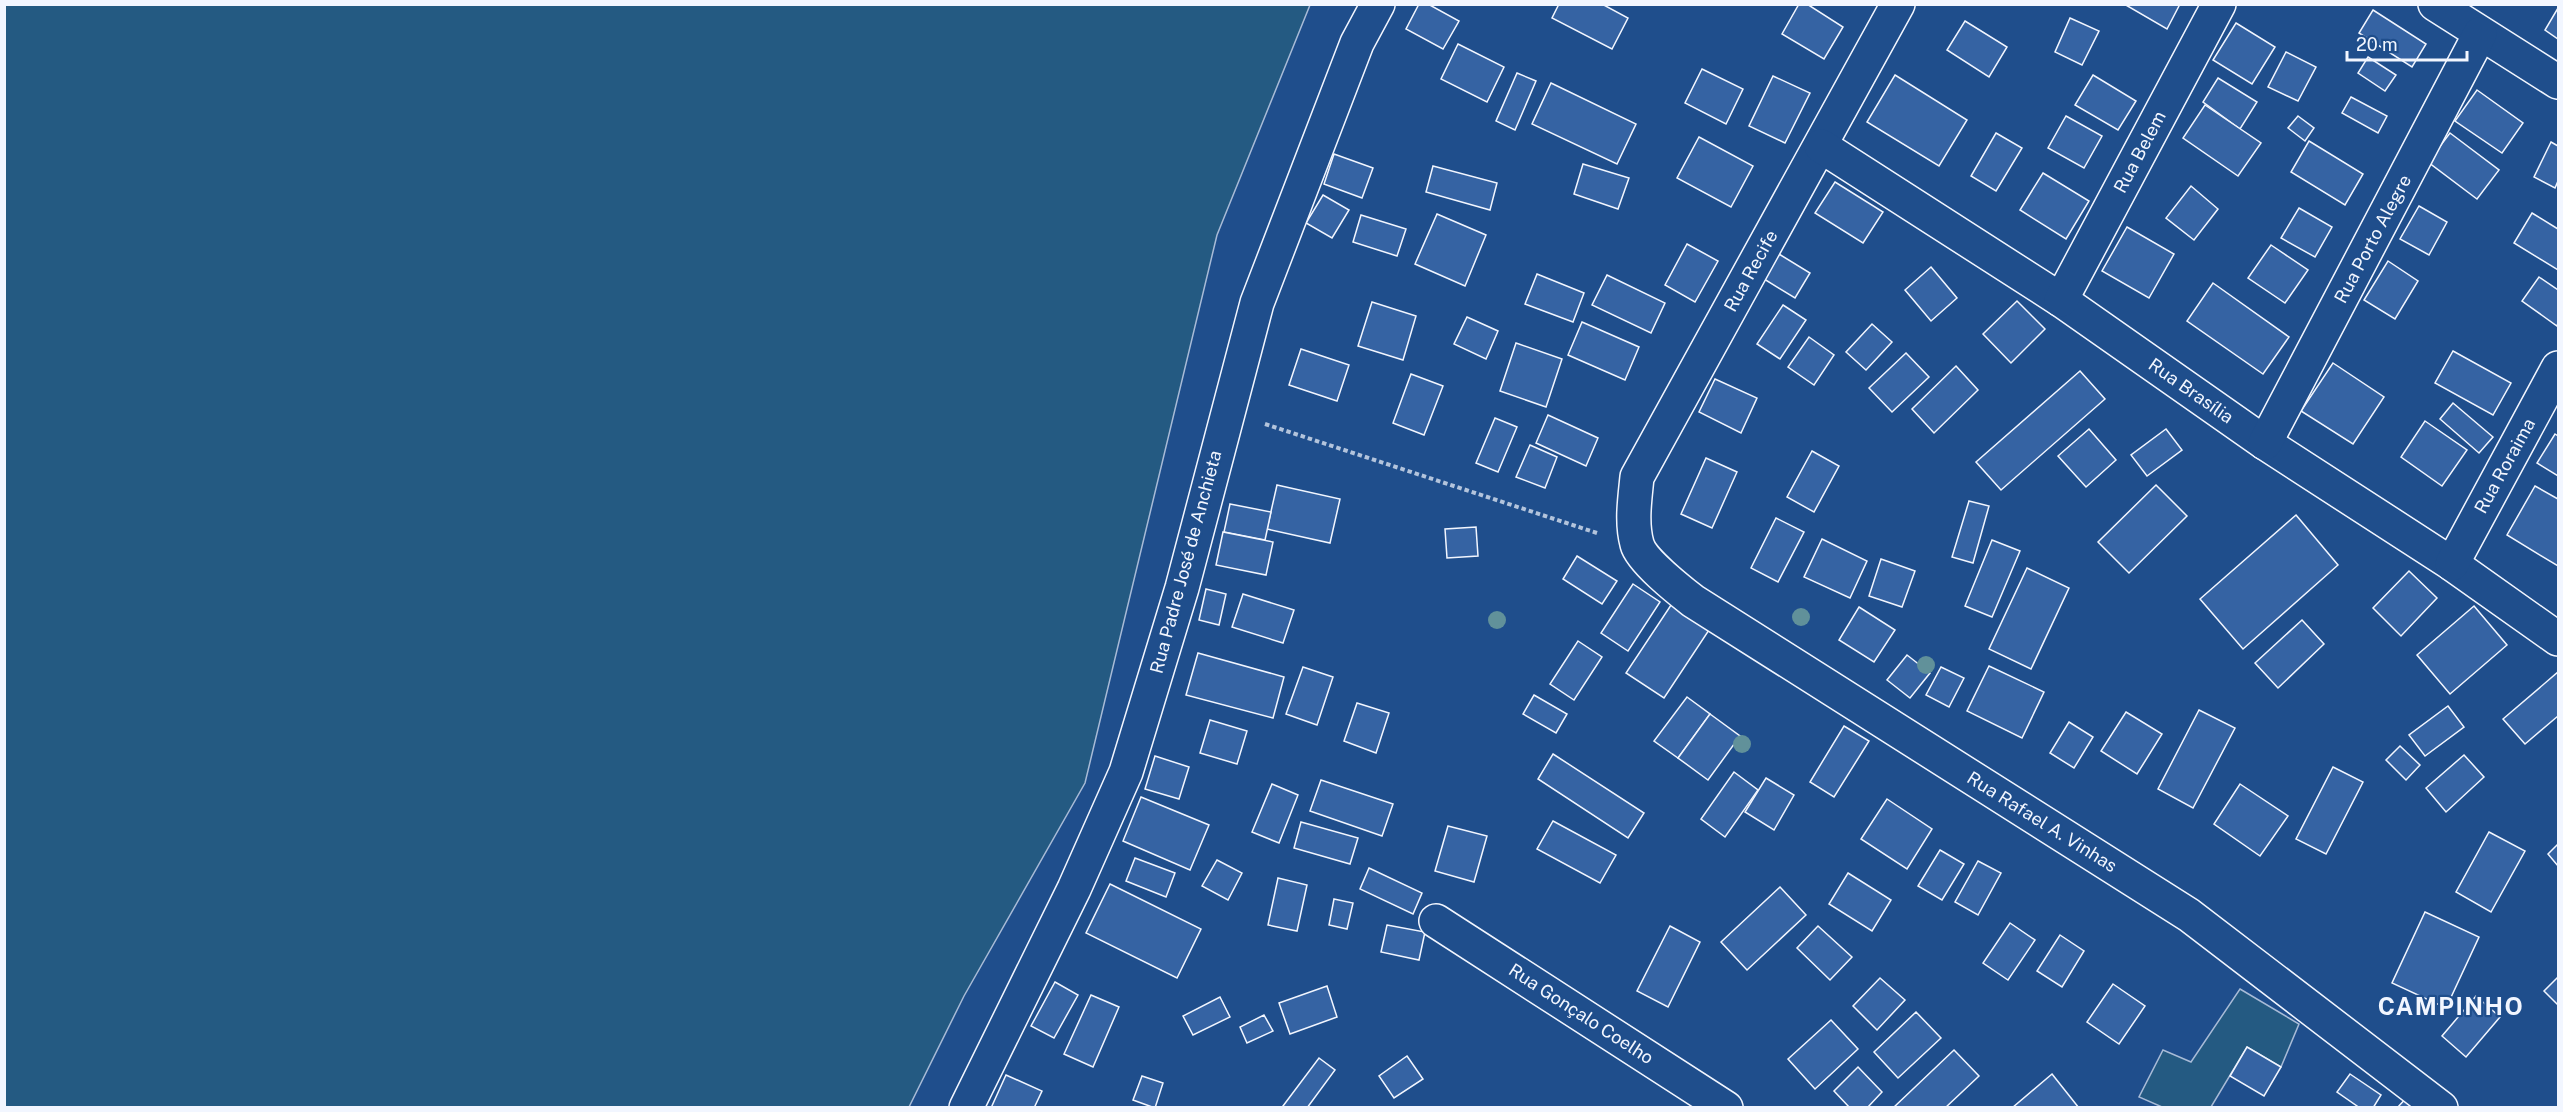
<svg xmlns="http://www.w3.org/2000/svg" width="2563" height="1112" font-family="'Public Sans',sans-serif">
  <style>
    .green { fill: #245a82; stroke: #a8bbd7; stroke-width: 1.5 }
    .building { fill: #3563a3; stroke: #f2f6ff; stroke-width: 1.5 }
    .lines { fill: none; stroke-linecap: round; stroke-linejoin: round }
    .minor-casing { stroke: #f2f6ff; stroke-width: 36 }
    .path { stroke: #b3c4dc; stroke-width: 4; stroke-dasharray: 4.5 3; stroke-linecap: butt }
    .minor { stroke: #1f4e8c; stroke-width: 33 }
    .tree { fill: #61919a }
    .labels { text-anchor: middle; stroke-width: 4.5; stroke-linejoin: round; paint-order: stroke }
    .street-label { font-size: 18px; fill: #f2f6ff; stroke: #1f4e8c }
    .district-label { font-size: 24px; font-weight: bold; letter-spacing: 1.5px; fill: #f2f6ff; stroke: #1f4e8c }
  </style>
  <rect width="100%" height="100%" fill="#1f4e8c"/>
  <g class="green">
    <path d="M5,4L1310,5L1217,235L1085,783L964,996L909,1107H5Z"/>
    <path d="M2240,989L2299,1024L2281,1067L2247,1047L2211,1107H2162L2139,1097L2163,1050L2191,1062Z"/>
  </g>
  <g class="building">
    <path d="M1419,4H1428L1459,21L1443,49L1406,29Z"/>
    <path d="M1559,4H1602L1628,18L1612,49L1552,18Z"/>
    <path d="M1799,4H1807L1843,27L1824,59L1782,34Z"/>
    <path d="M2124,4H2180L2167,29Z"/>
    <path d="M2558,8V39L2545,30Z"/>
    <path d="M2373,10L2426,44L2412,67L2359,33Z"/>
    <path d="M2070,18L2099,31L2082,65L2055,52Z"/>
    <path d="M1965,21L2007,47L1989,77L1947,50Z"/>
    <path d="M2236,23L2275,47L2252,84L2213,60Z"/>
    <path d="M1458,44L1504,67L1487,102L1441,79Z"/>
    <path d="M2286,52L2316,67L2298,101L2268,87Z"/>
    <path d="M2368,57L2396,75L2385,91L2358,73Z"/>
    <path d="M1702,69L1743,89L1726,124L1685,103Z"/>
    <path d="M1517,73L1536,81L1515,130L1496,121Z"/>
    <path d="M1895,75L1967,120L1939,166L1867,122Z"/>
    <path d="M2093,75L2136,101L2118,130L2075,105Z"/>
    <path d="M1773,76L1810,93L1785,143L1749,126Z"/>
    <path d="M2218,78L2257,102L2240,129L2203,102Z"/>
    <path d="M1551,83L1636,124L1617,164L1532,124Z"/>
    <path d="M2477,90L2523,123L2502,153L2455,121Z"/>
    <path d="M2351,97L2387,116L2378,133L2342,113Z"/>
    <path d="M2205,105L2261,143L2238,176L2183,138Z"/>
    <path d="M2066,116L2102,136L2084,168L2048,148Z"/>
    <path d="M2298,116L2314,128L2305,141L2288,128Z"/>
    <path d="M1996,133L2022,148L1996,191L1971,176Z"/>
    <path d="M2450,133L2499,170L2477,199L2428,162Z"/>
    <path d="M1699,137L1753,166L1731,207L1677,178Z"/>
    <path d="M2309,141L2363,174L2345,205L2291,172Z"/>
    <path d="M2551,142L2558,146V181L2555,188L2534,177Z"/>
    <path d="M1334,154L1373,168L1362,198L1324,184Z"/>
    <path d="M1583,164L1629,178L1618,209L1574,194Z"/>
    <path d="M1433,166L1497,183L1490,210L1426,192Z"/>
    <path d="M2043,173L2089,201L2066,239L2020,210Z"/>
    <path d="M1835,182L1883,212L1863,243L1815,213Z"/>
    <path d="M2191,186L2218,209L2194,240L2166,218Z"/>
    <path d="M1323,195L1349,210L1332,238L1306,223Z"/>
    <path d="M2419,206L2447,222L2429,255L2400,239Z"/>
    <path d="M2299,208L2332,227L2315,257L2281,238Z"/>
    <path d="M2532,213L2558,229V270L2514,243Z"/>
    <path d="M1437,214L1486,235L1465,286L1415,264Z"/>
    <path d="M1361,215L1406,229L1397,256L1353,242Z"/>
    <path d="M2127,227L2174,254L2149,298L2102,271Z"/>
    <path d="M1687,244L1718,261L1695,302L1665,285Z"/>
    <path d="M2271,245L2308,270L2285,303L2248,278Z"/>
    <path d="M1779,254L1810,273L1795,298L1764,279Z"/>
    <path d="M2388,261L2418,281L2395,319L2364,300Z"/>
    <path d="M1931,267L1957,298L1931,321L1905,290Z"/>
    <path d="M1537,274L1584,293L1573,322L1525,304Z"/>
    <path d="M1607,275L1665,303L1651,333L1592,305Z"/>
    <path d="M2539,277L2558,290V323L2557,326L2522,301Z"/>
    <path d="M2213,283L2289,337L2263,374L2187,321Z"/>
    <path d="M2017,301L2045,329L2011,363L1983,334Z"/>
    <path d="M1372,302L1416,316L1403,360L1358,346Z"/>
    <path d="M1783,305L1806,320L1780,359L1757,344Z"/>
    <path d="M1467,317L1498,331L1486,359L1454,344Z"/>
    <path d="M1582,322L1639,347L1625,380L1568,355Z"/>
    <path d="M1872,324L1892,342L1866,370L1846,352Z"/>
    <path d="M1809,337L1834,355L1814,385L1788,367Z"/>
    <path d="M1516,343L1562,359L1546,407L1500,391Z"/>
    <path d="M1301,349L1349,365L1337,401L1289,385Z"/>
    <path d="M2453,351L2511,383L2493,415L2435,383Z"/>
    <path d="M1906,353L1929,377L1892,412L1869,388Z"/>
    <path d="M2333,363L2384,397L2353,444L2301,411Z"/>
    <path d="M1956,366L1978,390L1934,433L1912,409Z"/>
    <path d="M2080,371L2105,399L2001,490L1976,462Z"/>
    <path d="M1411,374L1443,386L1424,435L1393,423Z"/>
    <path d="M1715,379L1757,398L1741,433L1699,412Z"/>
    <path d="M2453,403L2493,437L2479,453L2440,419Z"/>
    <path d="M1548,415L1598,438L1586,466L1536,443Z"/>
    <path d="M1495,418L1517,427L1498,472L1476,463Z"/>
    <path d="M2425,421L2467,450L2442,486L2401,457Z"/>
    <path d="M2089,429L2116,460L2086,487L2058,456Z"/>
    <path d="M2166,429L2182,450L2147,476L2131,455Z"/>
    <path d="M2555,434L2558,436V476L2537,463Z"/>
    <path d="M1530,445L1557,457L1545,488L1516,477Z"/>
    <path d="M1812,451L1839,466L1814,512L1787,497Z"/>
    <path d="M1706,458L1737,472L1712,528L1681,514Z"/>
    <path d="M1277,485L1340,499L1330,543L1267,529Z"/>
    <path d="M2156,485L2187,516L2129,573L2098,542Z"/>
    <path d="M2535,486L2558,499V566L2507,535Z"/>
    <path d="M1969,501L1989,506L1973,563L1952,557Z"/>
    <path d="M1230,504L1271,512L1265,540L1224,532Z"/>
    <path d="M2296,515L2338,565L2243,649L2200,599Z"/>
    <path d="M1776,518L1804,532L1778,582L1751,568Z"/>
    <path d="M1476,527L1478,556L1447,558L1445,529Z"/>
    <path d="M1223,532L1273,542L1266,575L1216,565Z"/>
    <path d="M1822,539L1867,561L1850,598L1804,577Z"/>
    <path d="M1992,540L2020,551L1992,617L1965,606Z"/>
    <path d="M1577,556L1617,581L1602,604L1563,579Z"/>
    <path d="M1881,559L1915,571L1902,607L1869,596Z"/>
    <path d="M2027,568L2069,588L2031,669L1989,649Z"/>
    <path d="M2409,571L2437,598L2401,636L2373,608Z"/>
    <path d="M1633,584L1660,602L1628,651L1601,633Z"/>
    <path d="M1206,589L1226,594L1219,625L1199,620Z"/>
    <path d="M1243,594L1294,610L1283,643L1232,627Z"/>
    <path d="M1675,599L1713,624L1664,698L1626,673Z"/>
    <path d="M2474,606L2507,645L2450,694L2417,655Z"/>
    <path d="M1859,607L1895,630L1874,662L1839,640Z"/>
    <path d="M2302,620L2324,644L2278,688L2255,663Z"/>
    <path d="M1578,641L1602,657L1574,700L1550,684Z"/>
    <path d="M1198,653L1284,677L1273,718L1186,695Z"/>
    <path d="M1907,655L1930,673L1910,698L1887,680Z"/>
    <path d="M1989,666L2044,692L2022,738L1967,711Z"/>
    <path d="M1303,667L1333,677L1317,725L1286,714Z"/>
    <path d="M1941,667L1964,678L1949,707L1926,695Z"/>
    <path d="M2558,672V716L2525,744L2503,719Z"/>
    <path d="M1534,695L1567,714L1556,733L1523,714Z"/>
    <path d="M1687,697L1710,714L1678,758L1654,741Z"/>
    <path d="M1357,703L1389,713L1376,753L1344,741Z"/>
    <path d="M2448,706L2464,727L2425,756L2409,735Z"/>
    <path d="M2199,710L2235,728L2193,808L2158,789Z"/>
    <path d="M2126,712L2162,734L2137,774L2101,751Z"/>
    <path d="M1710,714L1740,736L1708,780L1678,758Z"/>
    <path d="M1210,720L1247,731L1237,764L1200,753Z"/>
    <path d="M2069,722L2093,737L2074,768L2050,753Z"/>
    <path d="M1844,726L1869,741L1834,797L1810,782Z"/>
    <path d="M2400,746L2420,765L2406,780L2386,760Z"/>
    <path d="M1553,754L1644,813L1628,838L1538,779Z"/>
    <path d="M2464,755L2484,777L2446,812L2426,788Z"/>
    <path d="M1155,756L1189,767L1179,799L1145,789Z"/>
    <path d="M2333,767L2363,782L2326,854L2296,839Z"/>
    <path d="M1734,772L1758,790L1725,837L1701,819Z"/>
    <path d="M1766,778L1794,795L1774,830L1745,812Z"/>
    <path d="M1321,780L1393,804L1382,836L1310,811Z"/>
    <path d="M1272,784L1298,795L1279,843L1252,832Z"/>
    <path d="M2240,784L2288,816L2260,856L2214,824Z"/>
    <path d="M1141,797L1209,825L1190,870L1123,841Z"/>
    <path d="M1887,799L1932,829L1907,869L1861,839Z"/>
    <path d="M1553,821L1616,855L1600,883L1537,849Z"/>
    <path d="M1301,822L1358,838L1350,864L1294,848Z"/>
    <path d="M1448,826L1487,836L1474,882L1435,871Z"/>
    <path d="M2489,832L2525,851L2491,912L2456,892Z"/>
    <path d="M2558,844V866L2548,854Z"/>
    <path d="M1940,850L1964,864L1942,900L1918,886Z"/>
    <path d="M1135,858L1175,873L1166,897L1126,881Z"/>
    <path d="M1217,860L1242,873L1228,900L1202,886Z"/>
    <path d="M1978,861L2001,873L1978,915L1955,902Z"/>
    <path d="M1369,868L1422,893L1413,914L1360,889Z"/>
    <path d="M1848,873L1891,900L1872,931L1829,904Z"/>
    <path d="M1278,878L1307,885L1297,931L1268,925Z"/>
    <path d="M1110,884L1201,929L1177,978L1086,933Z"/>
    <path d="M1780,887L1806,915L1747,970L1721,942Z"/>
    <path d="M1334,899L1353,903L1347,929L1329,925Z"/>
    <path d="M2425,912L2479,937L2446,1008L2392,983Z"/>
    <path d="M2010,923L2035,940L2008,980L1983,963Z"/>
    <path d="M1387,925L1425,932L1419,960L1381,952Z"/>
    <path d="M1670,926L1700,942L1668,1007L1637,991Z"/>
    <path d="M1818,926L1852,957L1830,980L1797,948Z"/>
    <path d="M2060,935L2084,951L2062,987L2037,971Z"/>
    <path d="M2558,977V1005L2544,991Z"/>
    <path d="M1880,978L1905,1000L1877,1030L1853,1006Z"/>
    <path d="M1055,982L1078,995L1054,1038L1031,1026Z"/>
    <path d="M2113,984L2145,1006L2119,1044L2087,1022Z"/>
    <path d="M1327,986L1337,1017L1290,1034L1279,1003Z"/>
    <path d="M1091,995L1119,1007L1093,1067L1064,1054Z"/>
    <path d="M2476,996L2500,1017L2466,1057L2442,1036Z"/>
    <path d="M1220,997L1230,1017L1193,1035L1183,1016Z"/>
    <path d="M1916,1012L1941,1038L1898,1078L1874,1052Z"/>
    <path d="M1264,1015L1273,1031L1247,1043L1240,1027Z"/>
    <path d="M1831,1020L1858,1049L1815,1089L1788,1059Z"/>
    <path d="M2247,1047L2281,1067L2264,1096L2230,1076Z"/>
    <path d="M1954,1050L1979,1076L1945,1108H1893Z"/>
    <path d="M1407,1056L1423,1079L1394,1098L1379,1076Z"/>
    <path d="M1319,1058L1335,1070L1307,1108H1285L1283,1106Z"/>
    <path d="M1858,1067L1882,1092L1867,1108H1850L1834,1091Z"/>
    <path d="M2052,1074L2079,1108H2012Z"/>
    <path d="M2350,1074L2381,1095L2373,1108H2360L2337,1092Z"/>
    <path d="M1006,1075L1042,1091L1034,1108H991Z"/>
    <path d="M1142,1076L1163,1083L1155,1108L1133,1100Z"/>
    <path d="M2409,1095L2422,1108H2397Z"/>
  </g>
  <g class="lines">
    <defs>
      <g id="minor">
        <path d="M1898,4L1637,477C1635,498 1631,522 1637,544C1641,560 1679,590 1693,601L2189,915L2441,1108"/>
        <path d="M2435,4L2558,82"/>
        <path d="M1821,146L2061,300L2265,443L2452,564L2558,639"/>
        <path d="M2061,300L2219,4"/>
        <path d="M2265,443L2480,34"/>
        <path d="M2452,564L2558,368"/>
        <path d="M1436,921L1726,1108"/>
        <path d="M966,1108L1074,889L1126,772L1182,588L1257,303L1357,43L1378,4"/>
      </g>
    </defs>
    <use href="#minor" class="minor-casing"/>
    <path class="path" d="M1265,424L1597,533"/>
    <use href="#minor" class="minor"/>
  </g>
  <g class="tree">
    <circle cx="1801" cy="617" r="9"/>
    <circle cx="1497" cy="620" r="9"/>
    <circle cx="1926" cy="665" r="9"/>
    <circle cx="1742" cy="744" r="9"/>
  </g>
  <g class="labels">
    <g class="street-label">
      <text transform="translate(2140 152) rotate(-62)" y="6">Rua Belem</text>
      <text transform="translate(2373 239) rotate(-62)" y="6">Rua Porto Alegre</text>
      <text transform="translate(1751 271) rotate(-61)" y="6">Rua Recife</text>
      <text transform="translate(2191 391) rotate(35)" y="6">Rua Brasília</text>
      <text transform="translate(2505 466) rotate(-61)" y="6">Rua Roraima</text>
      <text transform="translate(1186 562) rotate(-75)" y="6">Rua Padre José de Anchieta</text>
      <text transform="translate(2042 822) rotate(32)" y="6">Rua Rafael A. Vinhas</text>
      <text transform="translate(1581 1014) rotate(33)" y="6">Rua Gonçalo Coelho</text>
    </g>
    <g class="district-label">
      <text x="2451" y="1015">CAMPINHO</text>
    </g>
  </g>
  <rect width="2563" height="1112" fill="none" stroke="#f2f6ff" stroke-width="12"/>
  <path d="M2347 51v9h120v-9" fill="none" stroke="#f2f6ff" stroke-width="3"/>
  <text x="2356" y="51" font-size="18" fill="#f2f6ff" stroke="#1f4e8c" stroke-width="4.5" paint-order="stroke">20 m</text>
</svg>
